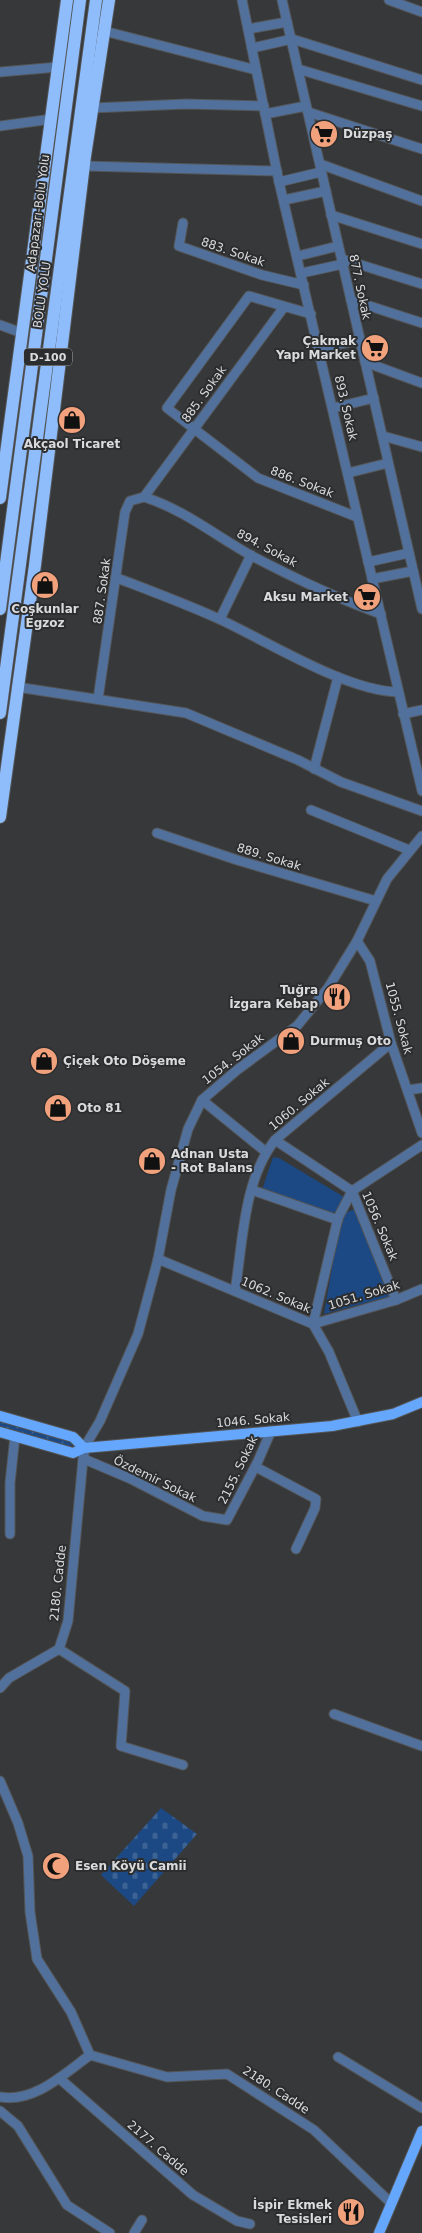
<svg xmlns="http://www.w3.org/2000/svg" width="422" height="2233" font-family="'DejaVu Sans',sans-serif">
  <style>
    .grass { fill: url(#grass-dots) }
    .cemetery { fill: url(#cemetery-stones) }
    .park { fill: #1c4983 }
    .lines { fill: none; stroke-linecap: round; stroke-linejoin: round }
    .minor-casing { stroke: #545557; stroke-width: 11 }
    .major-casing { stroke: #545557; stroke-width: 12 }
    .highway-casing { stroke: #545557; stroke-width: 14 }
    .minor { stroke: #51719c; stroke-width: 9 }
    .major { stroke: #66a7fe; stroke-width: 10 }
    .highway { stroke: #8fbdfc; stroke-width: 12 }
    .labels { text-anchor: middle; stroke-width: 4; stroke-linejoin: round; paint-order: stroke }
    .shield { fill: #2c2d2f; stroke: #a6a7a8; stroke-width: 1 }
    .shield-label { font-size: 11px; font-weight: bold; fill: #dadbdc }
    .poi-label { font-size: 12px; font-weight: bold; fill: #dadbdc; stroke: #2c2d2f; text-anchor: start }
    .street-label { font-size: 12px; fill: #dadbdc; stroke: #2c2d2f }
  </style>
  <defs>
    <pattern id="grass-dots" width="8" height="8" patternUnits="userSpaceOnUse" patternTransform="scale(1.25)"><rect width="8" height="8" fill="#1c4983"/><path d="M2 2h.1M6 6h.1" fill="none" stroke="#3c6394" stroke-width="1.8" stroke-linecap="round"/></pattern>
    <pattern id="cemetery-stones" width="16" height="16" patternUnits="userSpaceOnUse" patternTransform="scale(1.25)"><rect width="16" height="16" fill="#1c4983"/><path d="M2 7V4a2 2 0 0 1 4 0v3zM10 15v-3a2 2 0 0 1 4 0v3z" fill="#3c6394"/></pattern>
  </defs>
  <rect width="100%" height="100%" fill="#36383a"/>
  <path class="grass" d="M0,1422L72,1442L71,1447L0,1426Z"/>
  <path class="cemetery" d="M161,1808L197,1834L134,1906L101,1875Z"/>
  <g class="park">
    <path d="M273,1157L279,1158L344,1197L343,1202L331,1217L262,1190Z"/>
    <path d="M357,1208L391,1296L324,1314L338,1233L345,1213Z"/>
  </g>
  <g class="lines">
    <defs>
      <g id="minor">
        <path d="M242,0L279,182L422,791"/>
        <path d="M282,0L422,609"/>
        <path d="M389,0L422,12"/>
        <path d="M248,29L287,22"/>
        <path d="M104,31L256,70"/>
        <path d="M252,48L292,39L422,80"/>
        <path d="M298,69L422,106"/>
        <path d="M0,72L58,67"/>
        <path d="M92,108L186,104L264,106"/>
        <path d="M308,112L422,149"/>
        <path d="M265,114L306,106"/>
        <path d="M0,126L52,119"/>
        <path d="M320,164L422,201"/>
        <path d="M84,166L277,171"/>
        <path d="M279,182L321,172"/>
        <path d="M284,200L326,191"/>
        <path d="M331,215L422,244"/>
        <path d="M183,223L179,246L262,275L304,285"/>
        <path d="M298,256L338,246"/>
        <path d="M342,259L422,284"/>
        <path d="M302,273L343,264"/>
        <path d="M351,300L422,323"/>
        <path d="M311,314L249,296L167,408L258,478L357,517"/>
        <path d="M0,325L22,333"/>
        <path d="M320,348L359,340"/>
        <path d="M365,362L422,383"/>
        <path d="M333,408L374,398"/>
        <path d="M383,436L422,447"/>
        <path d="M348,473L388,463"/>
        <path d="M144,497C183,509 216,536 252,556C294,578 336,598 381,614"/>
        <path d="M144,497L284,307"/>
        <path d="M368,562L409,553"/>
        <path d="M117,578C151,591 186,604 219,619C269,642 346,691 398,692"/>
        <path d="M372,579L413,571"/>
        <path d="M220,619L251,555"/>
        <path d="M17,687L186,713L298,760L341,782L422,811"/>
        <path d="M98,699L125,512L130,501L144,497"/>
        <path d="M403,714L422,710"/>
        <path d="M314,769L338,677"/>
        <path d="M311,810L409,850"/>
        <path d="M157,833L237,860L376,901"/>
        <path d="M357,941L370,961L391,1043L422,1133"/>
        <path d="M408,1090L422,1088"/>
        <path d="M202,1100L266,1152"/>
        <path d="M275,1140L352,1191L396,1300"/>
        <path d="M422,1145L352,1191L338,1218L313,1324L396,1300L422,1289"/>
        <path d="M252,1190L338,1220"/>
        <path d="M158,1259L313,1324L329,1352L358,1422"/>
        <path d="M235,1291C243,1242 243,1181 275,1140L391,1043"/>
        <path d="M84,1453V1459L131,1479L203,1516L227,1520L258,1461L271,1431"/>
        <path d="M256,1467L316,1499L315,1508L296,1549"/>
        <path d="M10,1534V1483L15,1436"/>
        <path d="M59,1649L125,1691L121,1746L183,1765"/>
        <path d="M0,1688L9,1678L59,1649L68,1621L84,1448L100,1421L138,1334L158,1259L171,1190L188,1129L202,1100L237,1070L297,1026L328,988L357,941L387,879L422,836"/>
        <path d="M334,1714L422,1746"/>
        <path d="M0,1781L18,1823L28,1856L30,1912L37,1959L71,2012L90,2055"/>
        <path d="M338,2057L422,2108"/>
        <path d="M59,2078L193,2195L237,2221L250,2224"/>
        <path d="M0,2097C34,2103 64,2074 90,2055L167,2077L227,2074L314,2130L391,2203"/>
        <path d="M0,2111L18,2126L67,2205L110,2233"/>
        <path d="M134,2233L142,2220"/>
      </g>
      <g id="major">
        <path d="M0,1416L73,1437L84,1448"/>
        <path d="M0,1432L73,1453L84,1448L332,1426L393,1414L422,1402"/>
        <path d="M379,2233L422,2131"/>
      </g>
      <g id="highway">
        <path d="M0,498L67,0"/>
        <path d="M0,609L80,0"/>
        <path d="M0,713L96,0"/>
        <path d="M0,817L35,565L85,156L109,0"/>
      </g>
    </defs>
    <use href="#minor" class="minor-casing"/>
    <use href="#major" class="major-casing"/>
    <use href="#highway" class="highway-casing"/>
    <use href="#minor" class="minor"/>
    <use href="#major" class="major"/>
    <use href="#highway" class="highway"/>
  </g>
  <defs>
    <symbol id="supermarket-disc" viewBox="-11 -11 22 22"><circle r="9.5" fill="#f1a17b" stroke="#2c2d2f"/><path d="M-6-5.5h2.5l.6 2H6L4.5 2H-2.5L-4.4-4H-6ZM-1.5 3.2a1.3 1.3 0 1 0 .1 0ZM3 3.2a1.3 1.3 0 1 0 .1 0Z" fill="#111"/></symbol>
    <symbol id="shop-disc" viewBox="-11 -11 22 22"><circle r="9.5" fill="#f1a17b" stroke="#2c2d2f"/><path d="M-5-2.5h2.3a2.7 3.5 0 0 1 5.4 0H5L5.5 6h-11ZM-1.5-2.5h3a1.5 2.3 0 0 0-3 0Z" fill="#111"/></symbol>
    <symbol id="restaurant-disc" viewBox="-11 -11 22 22"><circle r="9.5" fill="#f1a17b" stroke="#2c2d2f"/><path d="M-5-6h1v4h1v-4h1v4h1v-4h1v5L-1.5 .5V6h-2V.5L-5-1ZM5-6V6H3V1.5H1.5Q1.5-4 5-6Z" fill="#111"/></symbol>
    <symbol id="mosque-disc" viewBox="-11 -11 22 22"><circle r="9.5" fill="#f1a17b" stroke="#2c2d2f"/><path d="M3.5-4.9A6 6 0 1 0 3.5 4.9A5 5 0 1 1 3.5-4.9Z" fill="#111"/></symbol>
  </defs>
  <g fill-rule="evenodd">
    <use href="#supermarket-disc" x="308" y="118" width="32" height="32"/>
    <use href="#supermarket-disc" x="359" y="332" width="32" height="32"/>
    <use href="#shop-disc" x="56" y="404" width="32" height="32"/>
    <use href="#shop-disc" x="29" y="569" width="32" height="32"/>
    <use href="#supermarket-disc" x="351" y="581" width="32" height="32"/>
    <use href="#restaurant-disc" x="321" y="981" width="32" height="32"/>
    <use href="#shop-disc" x="275" y="1025" width="32" height="32"/>
    <use href="#shop-disc" x="28" y="1045" width="32" height="32"/>
    <use href="#shop-disc" x="42" y="1092" width="32" height="32"/>
    <use href="#shop-disc" x="136" y="1145" width="32" height="32"/>
    <use href="#mosque-disc" x="40" y="1850" width="32" height="32"/>
    <use href="#restaurant-disc" x="335" y="2196" width="32" height="32"/>
  </g>
  <g class="labels">
    <rect class="shield" x="24" y="348.5" width="48" height="17" rx="4"/>
    <g class="shield-label">
      <text x="48" y="361">D-100</text>
    </g>
    <g class="poi-label">
      <text x="343" y="138">Düzpaş</text>
      <text x="356" y="345" text-anchor="end">Çakmak<tspan x="356" dy="14">Yapı Market</tspan></text>
      <text x="72" y="448" text-anchor="middle">Akçaol Ticaret</text>
      <text x="348" y="601" text-anchor="end">Aksu Market</text>
      <text x="45" y="613" text-anchor="middle">Coşkunlar<tspan x="45" dy="14">Egzoz</tspan></text>
      <text x="318" y="994" text-anchor="end">Tuğra<tspan x="318" dy="14">İzgara Kebap</tspan></text>
      <text x="310" y="1045">Durmuş Oto</text>
      <text x="63" y="1065">Çiçek Oto Döşeme</text>
      <text x="77" y="1112">Oto 81</text>
      <text x="171" y="1158">Adnan Usta<tspan x="171" dy="14">- Rot Balans</tspan></text>
      <text x="75" y="1870">Esen Köyü Camii</text>
      <text x="332" y="2209" text-anchor="end">İspir Ekmek<tspan x="332" dy="14">Tesisleri</tspan></text>
    </g>
    <g class="street-label">
      <text transform="translate(38 213) rotate(-83)" y="4">Adapazarı-Bolu Yolu</text>
      <text transform="translate(233 252) rotate(19)" y="4">883. Sokak</text>
      <text transform="translate(360 287) rotate(78)" y="4">877. Sokak</text>
      <text transform="translate(42 295) rotate(-82)" y="4">BOLU YOLU</text>
      <text transform="translate(204 394) rotate(-54)" y="4">885. Sokak</text>
      <text transform="translate(346 408) rotate(77)" y="4">893. Sokak</text>
      <text transform="translate(302 482) rotate(21)" y="4">886. Sokak</text>
      <text transform="translate(267 548) rotate(28)" y="4">894. Sokak</text>
      <text transform="translate(102 591) rotate(-82)" y="4">887. Sokak</text>
      <text transform="translate(269 857) rotate(17)" y="4">889. Sokak</text>
      <text transform="translate(399 1018) rotate(75)" y="4">1055. Sokak</text>
      <text transform="translate(233 1059) rotate(-38)" y="4">1054. Sokak</text>
      <text transform="translate(299 1104) rotate(-40)" y="4">1060. Sokak</text>
      <text transform="translate(380 1226) rotate(67)" y="4">1056. Sokak</text>
      <text transform="translate(276 1295) rotate(23)" y="4">1062. Sokak</text>
      <text transform="translate(364 1295) rotate(-17)" y="4">1051. Sokak</text>
      <text transform="translate(253 1420) rotate(-5)" y="4">1046. Sokak</text>
      <text transform="translate(238 1470) rotate(-64)" y="4">2155. Sokak</text>
      <text transform="translate(155 1479) rotate(26)" y="4">Özdemir Sokak</text>
      <text transform="translate(58 1583) rotate(-84)" y="4">2180. Cadde</text>
      <text transform="translate(276 2090) rotate(33)" y="4">2180. Cadde</text>
      <text transform="translate(158 2148) rotate(41)" y="4">2177. Cadde</text>
    </g>
  </g>
</svg>
